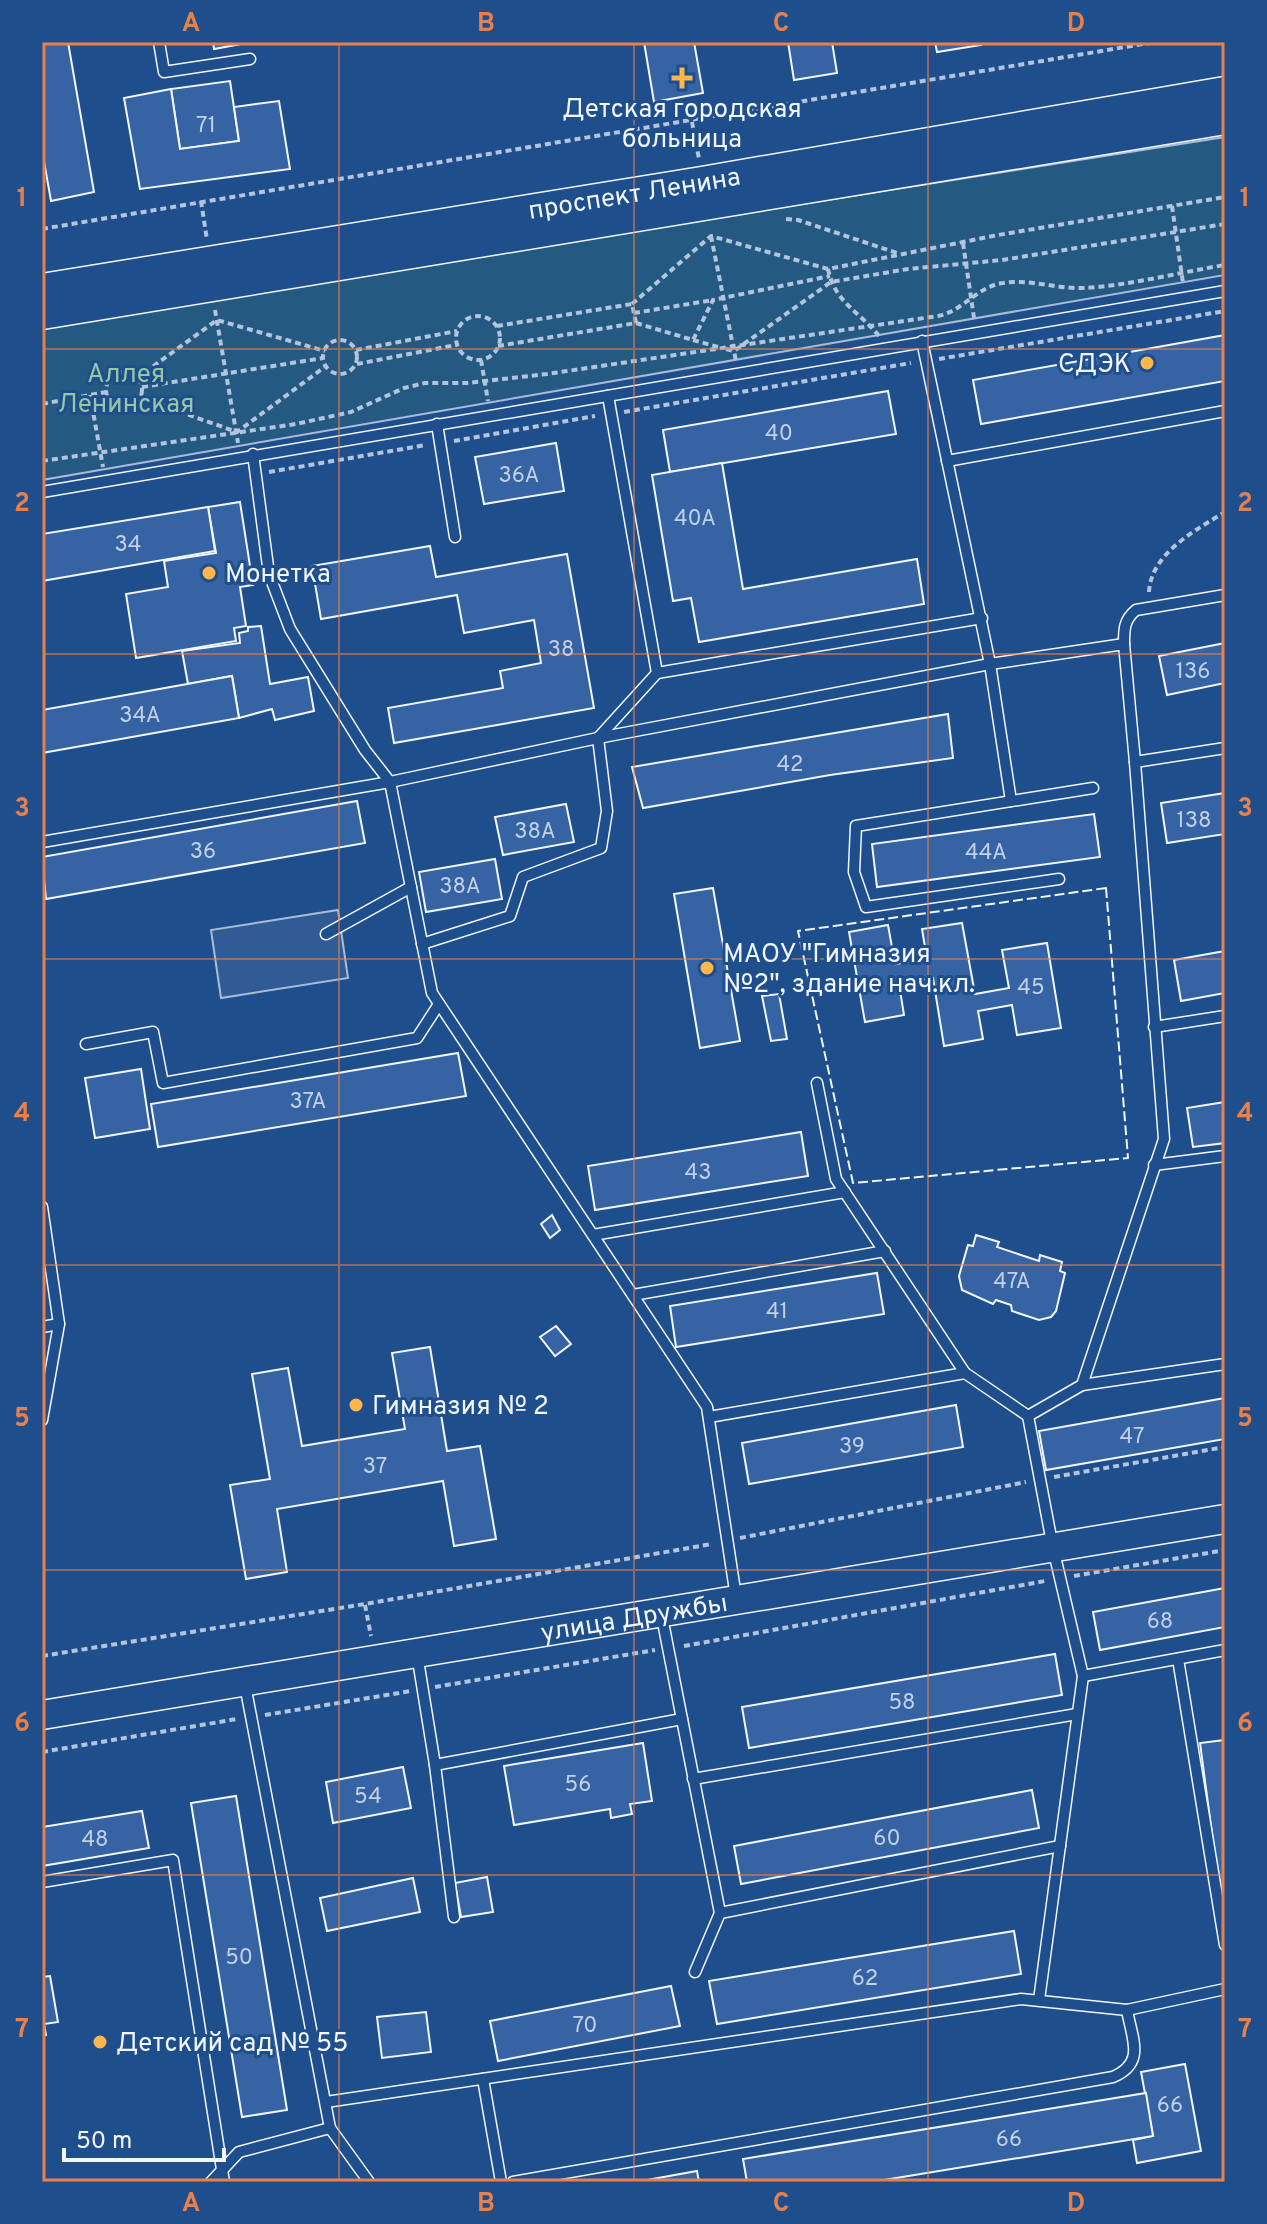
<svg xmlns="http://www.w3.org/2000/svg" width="1267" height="2224" font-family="Overpass,sans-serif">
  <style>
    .green { fill: #245a82; stroke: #a8bbd7; stroke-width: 2 }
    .parking { fill: #305b95; stroke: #a8bbd7; stroke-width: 2 }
    .building { fill: #3563a3; stroke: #f2f6ff; stroke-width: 2 }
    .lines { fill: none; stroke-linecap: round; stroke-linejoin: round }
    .lane-casing { stroke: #f2f6ff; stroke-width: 13 }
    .secondary-casing { stroke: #f2f6ff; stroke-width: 31 }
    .primary-casing { stroke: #f2f6ff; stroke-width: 33 }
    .path { stroke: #b3c4dc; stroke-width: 4; stroke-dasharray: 6 4; stroke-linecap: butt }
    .lane { stroke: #1f4e8c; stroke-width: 10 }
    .secondary { stroke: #1f4e8c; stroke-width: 28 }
    .primary { stroke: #1f4e8c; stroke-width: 30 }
    .fence { stroke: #f2f6ff; stroke-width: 2; stroke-dasharray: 10 4; stroke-linecap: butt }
    .grid { fill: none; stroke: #ea8049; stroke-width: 2; stroke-opacity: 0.55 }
    .poi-dot { fill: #ffb74d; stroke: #1f4e8c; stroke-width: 3 }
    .labels { text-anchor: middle; stroke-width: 6; stroke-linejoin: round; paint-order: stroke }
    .number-label { font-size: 22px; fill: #c3d1e8 }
    .poi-label { font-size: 26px; fill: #f2f6ff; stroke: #1f4e8c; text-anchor: start }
    .street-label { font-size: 26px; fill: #f2f6ff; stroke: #1f4e8c }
    .park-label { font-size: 26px; fill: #97c8a6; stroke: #1f4e8c }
    .neatline { fill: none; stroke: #ea8049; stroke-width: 3 }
    .grid-label { font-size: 26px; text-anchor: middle; font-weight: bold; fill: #ea8049 }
  </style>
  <rect width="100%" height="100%" fill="#1f4e8c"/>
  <path class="green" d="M1225,137V275L42,480V324Z"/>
  <path class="parking" d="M338,910L348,978L221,998L211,930Z"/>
  <g class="building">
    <path d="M42,42H68L94,192L51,201L42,150Z"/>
    <path d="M213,42H252L214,49Z"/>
    <path d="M644,42H694L703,93L654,102Z"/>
    <path d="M788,42H832L837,73L794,80Z"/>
    <path d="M935,42H980L981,45L937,52Z"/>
    <path d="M230,81L239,141L180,149L171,89Z"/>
    <path d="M171,89L180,149L239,141L234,107L279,101L290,169L140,189L124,98Z"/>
    <path d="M1225,335V381L981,424L973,380Z"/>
    <path d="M888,391L896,434L670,472L663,430Z"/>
    <path d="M556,443L564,491L484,504L475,457Z"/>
    <path d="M722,463L743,589L917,559L924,604L699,642L691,598L673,601L652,475Z"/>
    <path d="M240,502L253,585L240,587L246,626L234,628L236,641L136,658L126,594L168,587L164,561L216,553L208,507Z"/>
    <path d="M208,507L215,551L42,581V534Z"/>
    <path d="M430,546L436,577L567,554L594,708L394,743L388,708L503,688L500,671L541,663L534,620L464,633L457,595L321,619L312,566Z"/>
    <path d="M261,626L270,684L308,677L314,711L275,720L272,709L239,718L232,676L188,684L182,651L240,643L239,633L248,631V627Z"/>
    <path d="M1225,643V683L1167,695L1159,656Z"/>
    <path d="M232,676L239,718L42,753V710Z"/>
    <path d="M948,714L953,758L830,775L643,808L632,767Z"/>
    <path d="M1225,793V834L1167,843L1161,803Z"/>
    <path d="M357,801L365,843L46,899L42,857Z"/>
    <path d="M566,804L574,842L503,855L495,817Z"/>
    <path d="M1094,814L1100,857L877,887L872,844Z"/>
    <path d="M495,859L502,899L426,912L419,872Z"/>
    <path d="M713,888L740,1041L700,1048L674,894Z"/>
    <path d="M962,923L975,994L1009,988L1002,950L1047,943L1061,1028L1017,1035L1012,1005L978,1011L983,1039L944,1046L933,978L899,984L904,1015L865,1022L849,932L888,925L895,964L927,959L922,929Z"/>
    <path d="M1225,951V993L1181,1001L1174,960Z"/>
    <path d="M779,994L787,1039L771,1041L762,996Z"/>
    <path d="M458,1053L466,1096L158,1147L151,1104Z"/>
    <path d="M141,1069L150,1129L95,1138L85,1078Z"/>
    <path d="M1225,1102V1143L1193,1147L1187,1108Z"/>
    <path d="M801,1132L808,1176L595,1210L588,1166Z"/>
    <path d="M552,1215L560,1230L550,1238L541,1224Z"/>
    <path d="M976,1235L999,1242L997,1247L1039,1261L1040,1255L1062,1262L1060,1271L1065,1273L1056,1311L1051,1317L1039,1320L1012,1311L1011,1305L996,1300L993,1304L962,1290L959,1276L968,1245L973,1246Z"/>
    <path d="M877,1273L884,1314L676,1347L670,1306Z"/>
    <path d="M556,1326L571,1344L555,1356L540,1337Z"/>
    <path d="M430,1347L447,1451L480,1446L496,1539L454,1546L443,1481L277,1509L287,1572L246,1579L230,1485L270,1479L252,1374L288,1368L302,1446L405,1429L392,1353Z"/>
    <path d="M1225,1398V1439L1046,1470L1039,1431Z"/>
    <path d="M956,1405L963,1447L749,1484L742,1443Z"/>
    <path d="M1225,1588V1627L1100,1650L1093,1612Z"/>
    <path d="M1055,1654L1062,1695L749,1748L742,1707Z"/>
    <path d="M1225,1740V1932L1200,1743Z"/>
    <path d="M643,1743L652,1801L630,1804L632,1814L611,1818L610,1809L514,1825L504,1766Z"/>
    <path d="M403,1767L411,1808L333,1823L326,1782Z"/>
    <path d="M1032,1790L1039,1828L741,1884L734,1846Z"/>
    <path d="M236,1796L287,2110L242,2117L191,1803Z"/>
    <path d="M142,1811L149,1848L42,1866V1827Z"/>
    <path d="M487,1877L493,1912L461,1917L455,1883Z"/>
    <path d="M413,1878L420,1912L327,1931L320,1898Z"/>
    <path d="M1014,1931L1021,1974L717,2024L709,1981Z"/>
    <path d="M50,1976L58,2022L44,2024L46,2035L42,2036V1977Z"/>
    <path d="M671,1986L680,2026L498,2061L490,2021Z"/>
    <path d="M426,2012L431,2052L382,2058L377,2017Z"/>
    <path d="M1185,2064L1201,2151L1137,2163L1133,2140L1153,2136L1141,2072Z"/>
    <path d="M1146,2093L1153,2136L872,2182H747L743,2159Z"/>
    <path d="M697,2171L699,2182H636Z"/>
  </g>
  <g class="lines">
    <defs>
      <g id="lane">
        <path d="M159,42L164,72L250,59"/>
        <path d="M922,341L990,664L1124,644L1135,762"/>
        <path d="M437,424L455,537"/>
        <path d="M253,454L269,574L290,629L365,750L390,782L432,993L707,1407L736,1597"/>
        <path d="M947,461L1225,411"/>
        <path d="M42,492L1225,291"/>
        <path d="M1124,644C1124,629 1124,620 1136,610L1225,595"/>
        <path d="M657,673L982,618"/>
        <path d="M1225,748L1135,762L1164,1139L1082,1385L1028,1416L1053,1548L1083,1676L1225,1650"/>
        <path d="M42,842L390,782L598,738L990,664L1011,801"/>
        <path d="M1059,879L866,907L854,872L856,826L1093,788"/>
        <path d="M326,934L411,887"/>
        <path d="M422,944L510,916L523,877L601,848L607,811L598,738L657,673L608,396"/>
        <path d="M1154,1027L1225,1016"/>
        <path d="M86,1044L153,1032L163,1083L417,1038L439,1004"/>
        <path d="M817,1083L836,1179L965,1373L1028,1416"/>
        <path d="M1154,1165L1225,1156"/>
        <path d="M42,1207L59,1324L42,1420"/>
        <path d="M593,1235L845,1192"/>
        <path d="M633,1295L885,1251"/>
        <path d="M42,1327L59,1324"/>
        <path d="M1082,1385L1225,1364"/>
        <path d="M709,1417L965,1373"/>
        <path d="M661,1612L720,1913L695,1972"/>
        <path d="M417,1654L435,1765L454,1917"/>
        <path d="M1178,1659L1225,1945"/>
        <path d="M435,1765L682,1719"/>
        <path d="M693,1779L1077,1714"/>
        <path d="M42,1882L173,1860L224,2182"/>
        <path d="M720,1913L1060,1846"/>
        <path d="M1039,2000L1083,1676"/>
        <path d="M483,2079L501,2182"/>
        <path d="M326,2102L1021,1999L1127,2010L1225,1989"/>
        <path d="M330,2128L369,2182"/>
        <path d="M211,2182L239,2152L330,2128L245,1685"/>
        <path d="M513,2182L1113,2077C1146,2063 1132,2039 1127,2010"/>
      </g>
      <g id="secondary">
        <path id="s1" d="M42,1715L1225,1519"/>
      </g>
      <g id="primary">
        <path id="s2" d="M42,289L702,182L1225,92"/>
        <path d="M42,314L1225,119"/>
      </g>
    </defs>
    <use href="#lane" class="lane-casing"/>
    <use href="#secondary" class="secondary-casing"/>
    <use href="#primary" class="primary-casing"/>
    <g class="path">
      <path d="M692,122L699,159"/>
      <path d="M201,201L207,240"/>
      <path d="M1172,206L1183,283"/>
      <path d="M786,219L798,220L900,254"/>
      <path d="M42,229L1155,42"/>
      <path d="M711,236L736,361"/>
      <path d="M963,243L974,318"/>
      <path d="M632,304L711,236L828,269"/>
      <path d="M215,310L238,443"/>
      <path d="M634,313L713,300"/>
      <circle cx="478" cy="338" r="22"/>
      <path d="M497,326L632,304L636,323"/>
      <path d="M879,336C859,311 835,303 828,269L998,235L1225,197"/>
      <circle cx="340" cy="357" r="17"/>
      <path d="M693,340L718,347"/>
      <path d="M498,346L636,323L693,340L713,300L830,276"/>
      <path d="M726,349L734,351L831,282L908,269L1002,260L1225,224"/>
      <path d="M356,350L457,331"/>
      <path d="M939,359L1225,311"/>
      <path d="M481,360L488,401"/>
      <path d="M357,364L456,345"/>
      <circle cx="124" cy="390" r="18"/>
      <path d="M137,378L217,320L325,351"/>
      <path d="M142,387L323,358"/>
      <path d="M90,395L103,467"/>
      <path d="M141,398L237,432L326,366"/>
      <path d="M42,404L106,392"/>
      <path d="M624,412L911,363"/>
      <path d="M454,441L595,416"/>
      <path d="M42,461L296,424L351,412L404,388L425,383H467L547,374L938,316C963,311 978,286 1003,283C1031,279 1057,289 1084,288C1127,286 1181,272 1225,265"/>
      <path d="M269,472L426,445"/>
      <path d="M1149,592C1151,553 1196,530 1225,512"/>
      <path d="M1054,1477L1225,1447"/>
      <path d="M740,1538L1026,1482"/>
      <path d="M1074,1576L1225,1550"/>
      <path d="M365,1605L371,1636"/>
      <path d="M684,1646L1045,1581"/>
      <path d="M42,1656L365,1604L712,1544"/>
      <path d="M435,1687L655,1650"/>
      <path d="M265,1715L411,1691"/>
      <path d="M42,1752L237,1719"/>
    </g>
    <use href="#lane" class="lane"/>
    <use href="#secondary" class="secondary"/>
    <use href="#primary" class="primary"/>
    <path class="fence" d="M1106,888L1128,1158L853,1183L798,931Z"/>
  </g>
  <path class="grid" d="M339,42V2182M634,42V2182M928,42V2182M42,349H1225M42,654H1225M42,959H1225M42,1265H1225M42,1570H1225M42,1875H1225"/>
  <g class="poi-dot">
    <path d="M678 66h8v8h8v8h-8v8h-8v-8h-8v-8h8z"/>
    <circle cx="1147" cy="363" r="8"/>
    <circle cx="209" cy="573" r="8"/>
    <circle cx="707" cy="968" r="8"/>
    <circle cx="356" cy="1405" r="8"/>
    <circle cx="100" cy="2042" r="8"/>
  </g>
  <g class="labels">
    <g class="number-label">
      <text x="206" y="132">71</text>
      <text x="779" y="440">40</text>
      <text x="519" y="482">36А</text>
      <text x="695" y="525">40А</text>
      <text x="128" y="551">34</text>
      <text x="561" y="656">38</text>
      <text x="1193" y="678">136</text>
      <text x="140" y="722">34А</text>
      <text x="790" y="771">42</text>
      <text x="1194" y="827">138</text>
      <text x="535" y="838">38А</text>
      <text x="203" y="858">36</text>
      <text x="986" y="859">44А</text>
      <text x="460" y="893">38А</text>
      <text x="1031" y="994">45</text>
      <text x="308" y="1108">37А</text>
      <text x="698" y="1179">43</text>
      <text x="1012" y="1288">47А</text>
      <text x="777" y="1318">41</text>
      <text x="1132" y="1443">47</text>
      <text x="852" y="1453">39</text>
      <text x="375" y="1473">37</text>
      <text x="1160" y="1628">68</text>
      <text x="902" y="1709">58</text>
      <text x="578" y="1791">56</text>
      <text x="368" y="1803">54</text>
      <text x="887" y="1845">60</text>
      <text x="95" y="1846">48</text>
      <text x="239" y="1964">50</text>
      <text x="865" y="1985">62</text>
      <text x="585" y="2032">70</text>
      <text x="1170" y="2112">66</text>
      <text x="1009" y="2146">66</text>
    </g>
    <g class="poi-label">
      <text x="682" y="117" text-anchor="middle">Детская городская<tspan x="682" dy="30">больница</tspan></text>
      <text x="1131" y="372" text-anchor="end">СДЭК</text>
      <text x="225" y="582">Монетка</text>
      <text x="723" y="962">МАОУ "Гимназия<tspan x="723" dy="30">№2", здание нач.кл.</tspan></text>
      <text x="372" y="1414">Гимназия № 2</text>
      <text x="116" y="2051">Детский сад № 55</text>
    </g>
    <g class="street-label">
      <text dy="9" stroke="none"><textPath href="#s2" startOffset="600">проспект Ленина</textPath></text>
      <text dy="9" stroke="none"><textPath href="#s1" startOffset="600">улица Дружбы</textPath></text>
    </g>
    <g class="park-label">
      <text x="126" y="382">Аллея<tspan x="126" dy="30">Ленинская</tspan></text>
    </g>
  </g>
  <rect width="1267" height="2224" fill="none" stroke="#1f4e8c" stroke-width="88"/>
  <path d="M64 2148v12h160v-12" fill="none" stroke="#f2f6ff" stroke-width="4"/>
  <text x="76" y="2148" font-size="24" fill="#f2f6ff" stroke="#1f4e8c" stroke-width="6" paint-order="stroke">50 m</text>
  <rect x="44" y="44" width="1179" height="2136" class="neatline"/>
  <g class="grid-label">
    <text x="191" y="31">A</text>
    <text x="486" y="31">B</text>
    <text x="781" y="31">C</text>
    <text x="1076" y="31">D</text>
    <text x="22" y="206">1</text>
    <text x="1245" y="206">1</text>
    <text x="22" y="511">2</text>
    <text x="1245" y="511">2</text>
    <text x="22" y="816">3</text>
    <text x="1245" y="816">3</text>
    <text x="22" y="1121">4</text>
    <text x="1245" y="1121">4</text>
    <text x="22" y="1426">5</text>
    <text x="1245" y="1426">5</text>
    <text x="22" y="1731">6</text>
    <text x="1245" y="1731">6</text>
    <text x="22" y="2037">7</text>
    <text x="1245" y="2037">7</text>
    <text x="191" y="2211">A</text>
    <text x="486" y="2211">B</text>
    <text x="781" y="2211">C</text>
    <text x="1076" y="2211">D</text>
  </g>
</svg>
